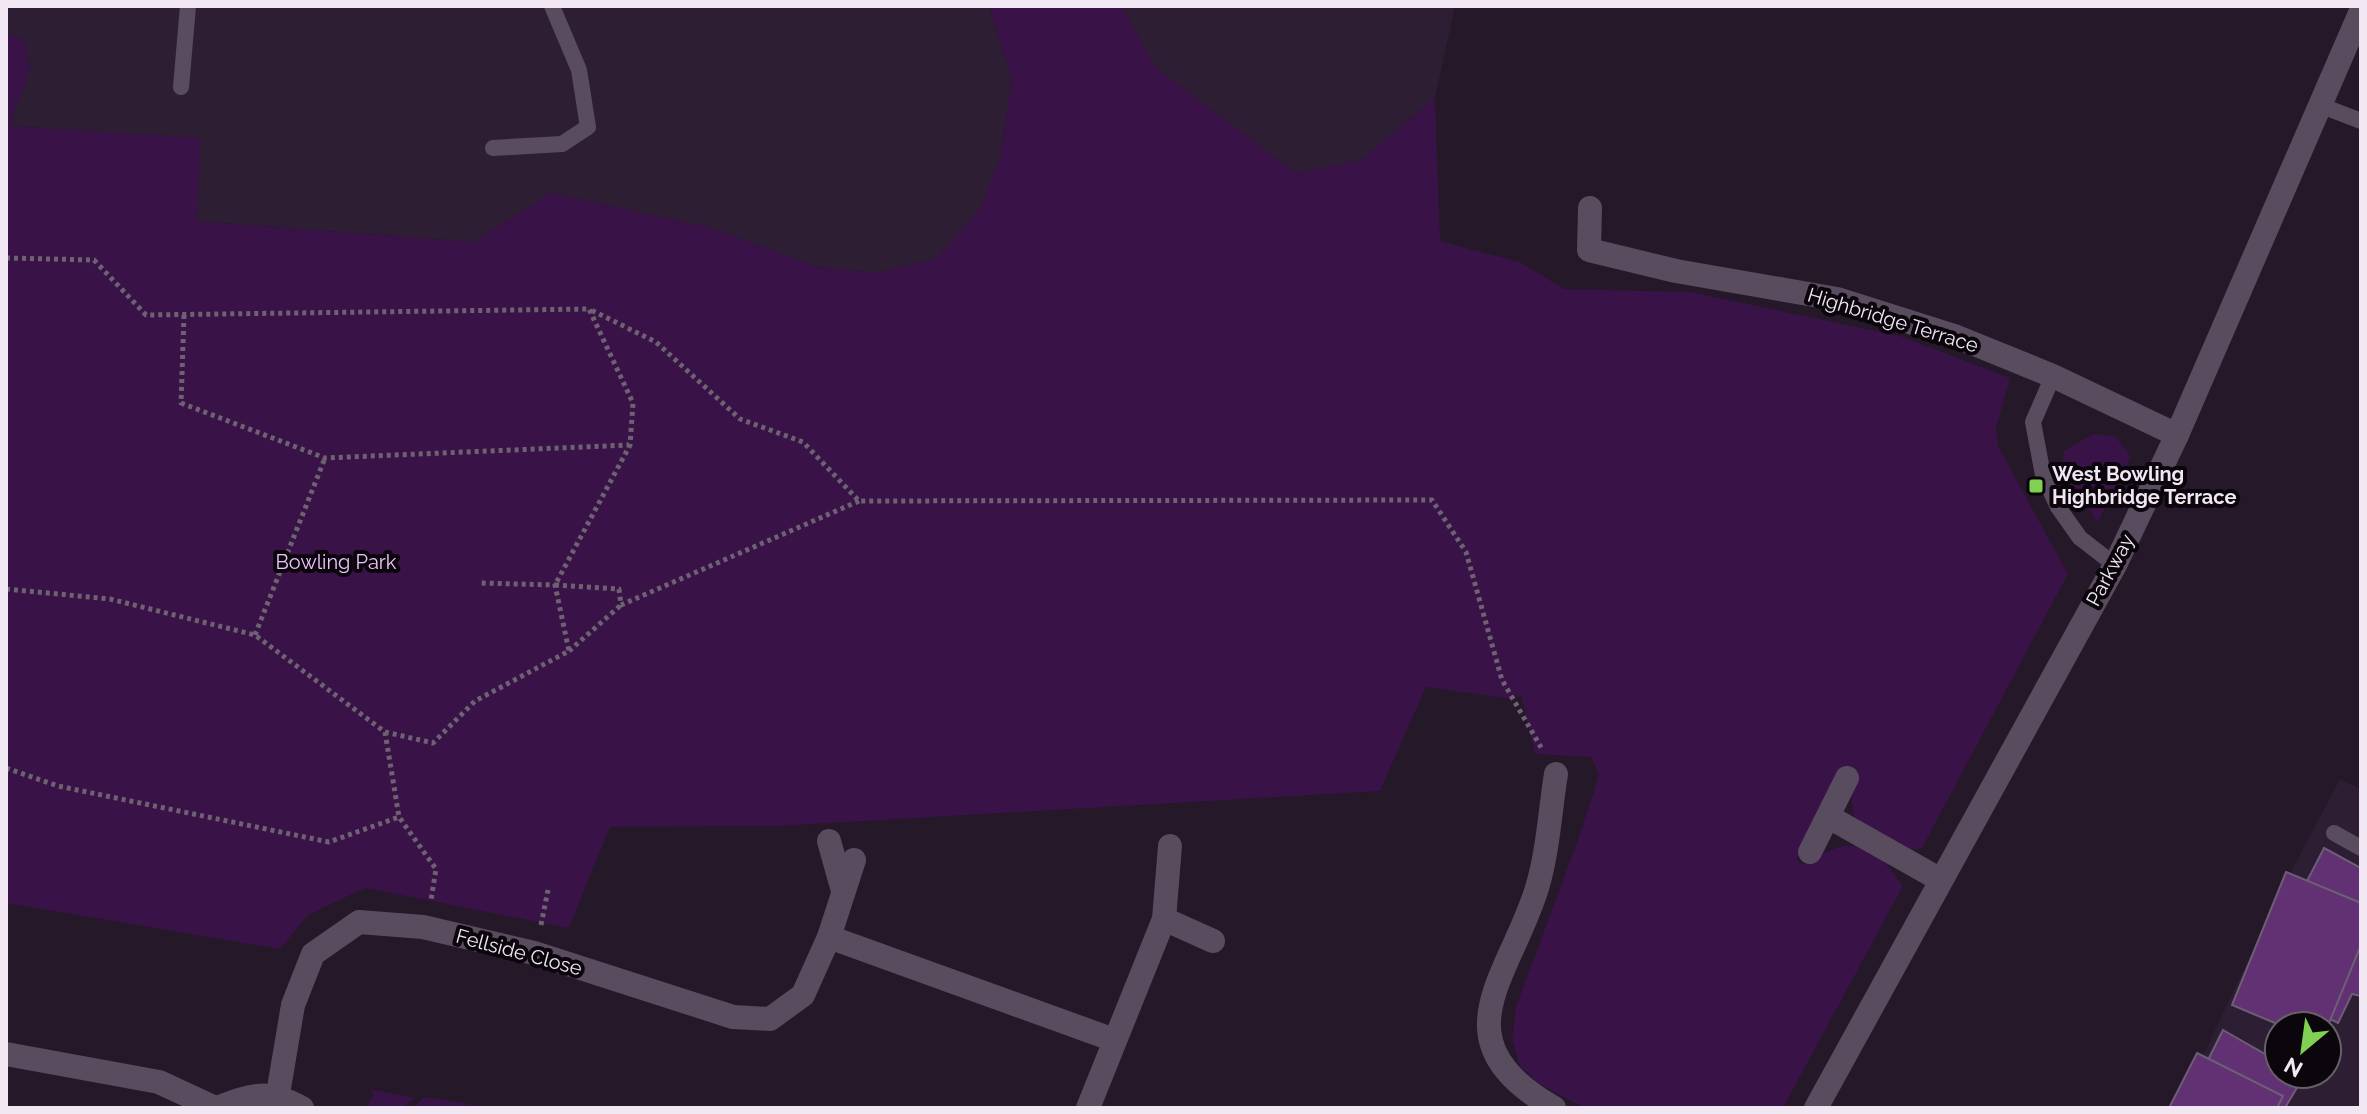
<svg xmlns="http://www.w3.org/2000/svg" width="2367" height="1114" font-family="Raleway,sans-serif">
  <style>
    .built { fill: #2e1e34; fill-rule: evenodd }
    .green { fill: #391247 }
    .building { fill: #623174; stroke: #6d5f73; stroke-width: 2 }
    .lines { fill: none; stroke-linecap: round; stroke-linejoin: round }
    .path { stroke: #6d6271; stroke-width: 5; stroke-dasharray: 4 4; stroke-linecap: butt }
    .lane { stroke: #5a4c5f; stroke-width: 16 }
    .street { stroke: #5a4c5f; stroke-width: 24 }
    .poi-dot { fill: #80d051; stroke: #0a060c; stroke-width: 3 }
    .labels { text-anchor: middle; stroke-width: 8; stroke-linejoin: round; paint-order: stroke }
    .street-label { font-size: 20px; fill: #f0e7f3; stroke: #0a060c }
    .poi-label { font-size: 20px; font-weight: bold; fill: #f0e7f3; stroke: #0a060c; text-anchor: start }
    .park-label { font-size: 20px; fill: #ecc3fd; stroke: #0a060c }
  </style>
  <rect width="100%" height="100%" fill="#241829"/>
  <g class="built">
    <path d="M6,6H989L1012,81L1000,158L980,210L937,258L877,273L818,267L712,228L551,193L474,242L196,221L200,138L9,126L30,69L25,41L6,33Z"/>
    <path d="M1121,6H1455L1435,98L1360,161L1296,173L1156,68Z"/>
    <path d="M2340,779L2361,789V1108H2178L2284,885ZM2279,1026H2327V1074H2279Z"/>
  </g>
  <g class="green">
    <path d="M989,6H1121L1156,68L1296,173L1360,161L1435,98L1440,241L1520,262L1564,289L1690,292L1900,336L2010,378L1996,428L1998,446L2068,574L1922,848L1902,851L1854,818L1851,796L1820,813L1796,860L1803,865C1850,835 1871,838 1903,886L1783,1108H1584L1538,1083L1520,1066L1512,1038L1516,1007L1583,826L1599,774L1591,757L1535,754L1521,695L1512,699L1426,687L1380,791L778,826L610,827L569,928L365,888L308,915L280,949L6,903V33L25,41L30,69L9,126L201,138L196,221L474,242L551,193L712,228L818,267L877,273L937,258L980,209L1000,158L1012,81Z"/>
    <path d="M2093,434L2115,436L2131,457L2098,522L2062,467L2064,451Z"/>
    <path d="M371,1089L414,1098L403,1108H366L373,1096Z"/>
    <path d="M424,1097L477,1105L413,1108Z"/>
  </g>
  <g class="building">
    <path d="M2324,848L2361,868V996L2352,994L2338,1023L2255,982Z"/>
    <path d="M2286,872L2361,903V945L2327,1028L2282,1026L2232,1005Z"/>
    <path d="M2223,1030L2279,1062V1074L2304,1076L2286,1106L2290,1108H2184Z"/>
    <path d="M2197,1053L2283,1096L2277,1108H2169Z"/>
  </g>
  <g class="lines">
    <g class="path">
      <path d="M6,258L94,260L146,315L589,309"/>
      <path d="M184,315L181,403L325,458L629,445"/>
      <path d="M859,501L621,605L619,589L555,585L630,445L633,403L589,309L656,342L740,419L803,442L859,501L1432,500L1466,552L1502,680L1542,749"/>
      <path d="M6,589L110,599L255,635L385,732L433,743L475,701L569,651L555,585L480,583"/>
      <path d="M255,635L325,458"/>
      <path d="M569,651L621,605"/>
      <path d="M385,732L399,817"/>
      <path d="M6,768L58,786L329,842L399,817L436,869L431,900"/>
      <path d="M541,925L548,890"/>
    </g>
    <g class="lane">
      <path d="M181,87L188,6"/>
      <path d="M2322,106L2361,121"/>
      <path d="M493,148L562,144L588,127L579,70L552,6"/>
      <path d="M2053,376L2033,422L2043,475L2058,507L2080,538L2115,565"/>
      <path d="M2334,833L2361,848"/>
    </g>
    <g class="street">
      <path d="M1590,208L1589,250L1676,271L1837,299L1957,337L2053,376L2177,435"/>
      <path d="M1829,817L1939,879"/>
      <path d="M829,841L843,891"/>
      <path d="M1810,852L1847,778"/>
      <path d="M1164,919L1213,941"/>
      <path d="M829,937L1114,1040"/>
      <path d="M6,1054L159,1082L215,1108"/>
      <path d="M278,1094L293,1005L313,954L359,922L423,927L534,953L733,1017L770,1019L803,995L829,937L854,860"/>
      <path d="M217,1108C253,1094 267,1089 302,1108"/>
      <path d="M1088,1108L1164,919L1170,846"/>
      <path d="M1554,1108C1436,1040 1509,979 1537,888C1548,852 1550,811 1556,774"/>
      <path d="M1816,1108L2115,565L2177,435L2361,11"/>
    </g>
  </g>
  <rect class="poi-dot" x="2028" y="478" width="16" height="16" rx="4"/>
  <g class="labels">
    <g class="street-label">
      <text transform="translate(1893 320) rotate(17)" y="7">Highbridge Terrace</text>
      <text transform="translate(2110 570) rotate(-62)" y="7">Parkway</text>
      <text transform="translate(519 952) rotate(15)" y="7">Fellside Close</text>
    </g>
    <g class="poi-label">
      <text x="2052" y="481">West Bowling<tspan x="2052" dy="23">Highbridge Terrace</tspan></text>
    </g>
    <g class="park-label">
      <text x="336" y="569">Bowling Park</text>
    </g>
  </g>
  <rect width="2367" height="1114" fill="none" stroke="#f0e7f3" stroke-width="16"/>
  <g transform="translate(2303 1050) rotate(209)"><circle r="38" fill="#0a060c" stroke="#666068" stroke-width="2"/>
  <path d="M0-6L14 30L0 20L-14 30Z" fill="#80d051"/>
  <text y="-12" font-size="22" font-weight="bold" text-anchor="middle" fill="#f0e7f3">N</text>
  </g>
</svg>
